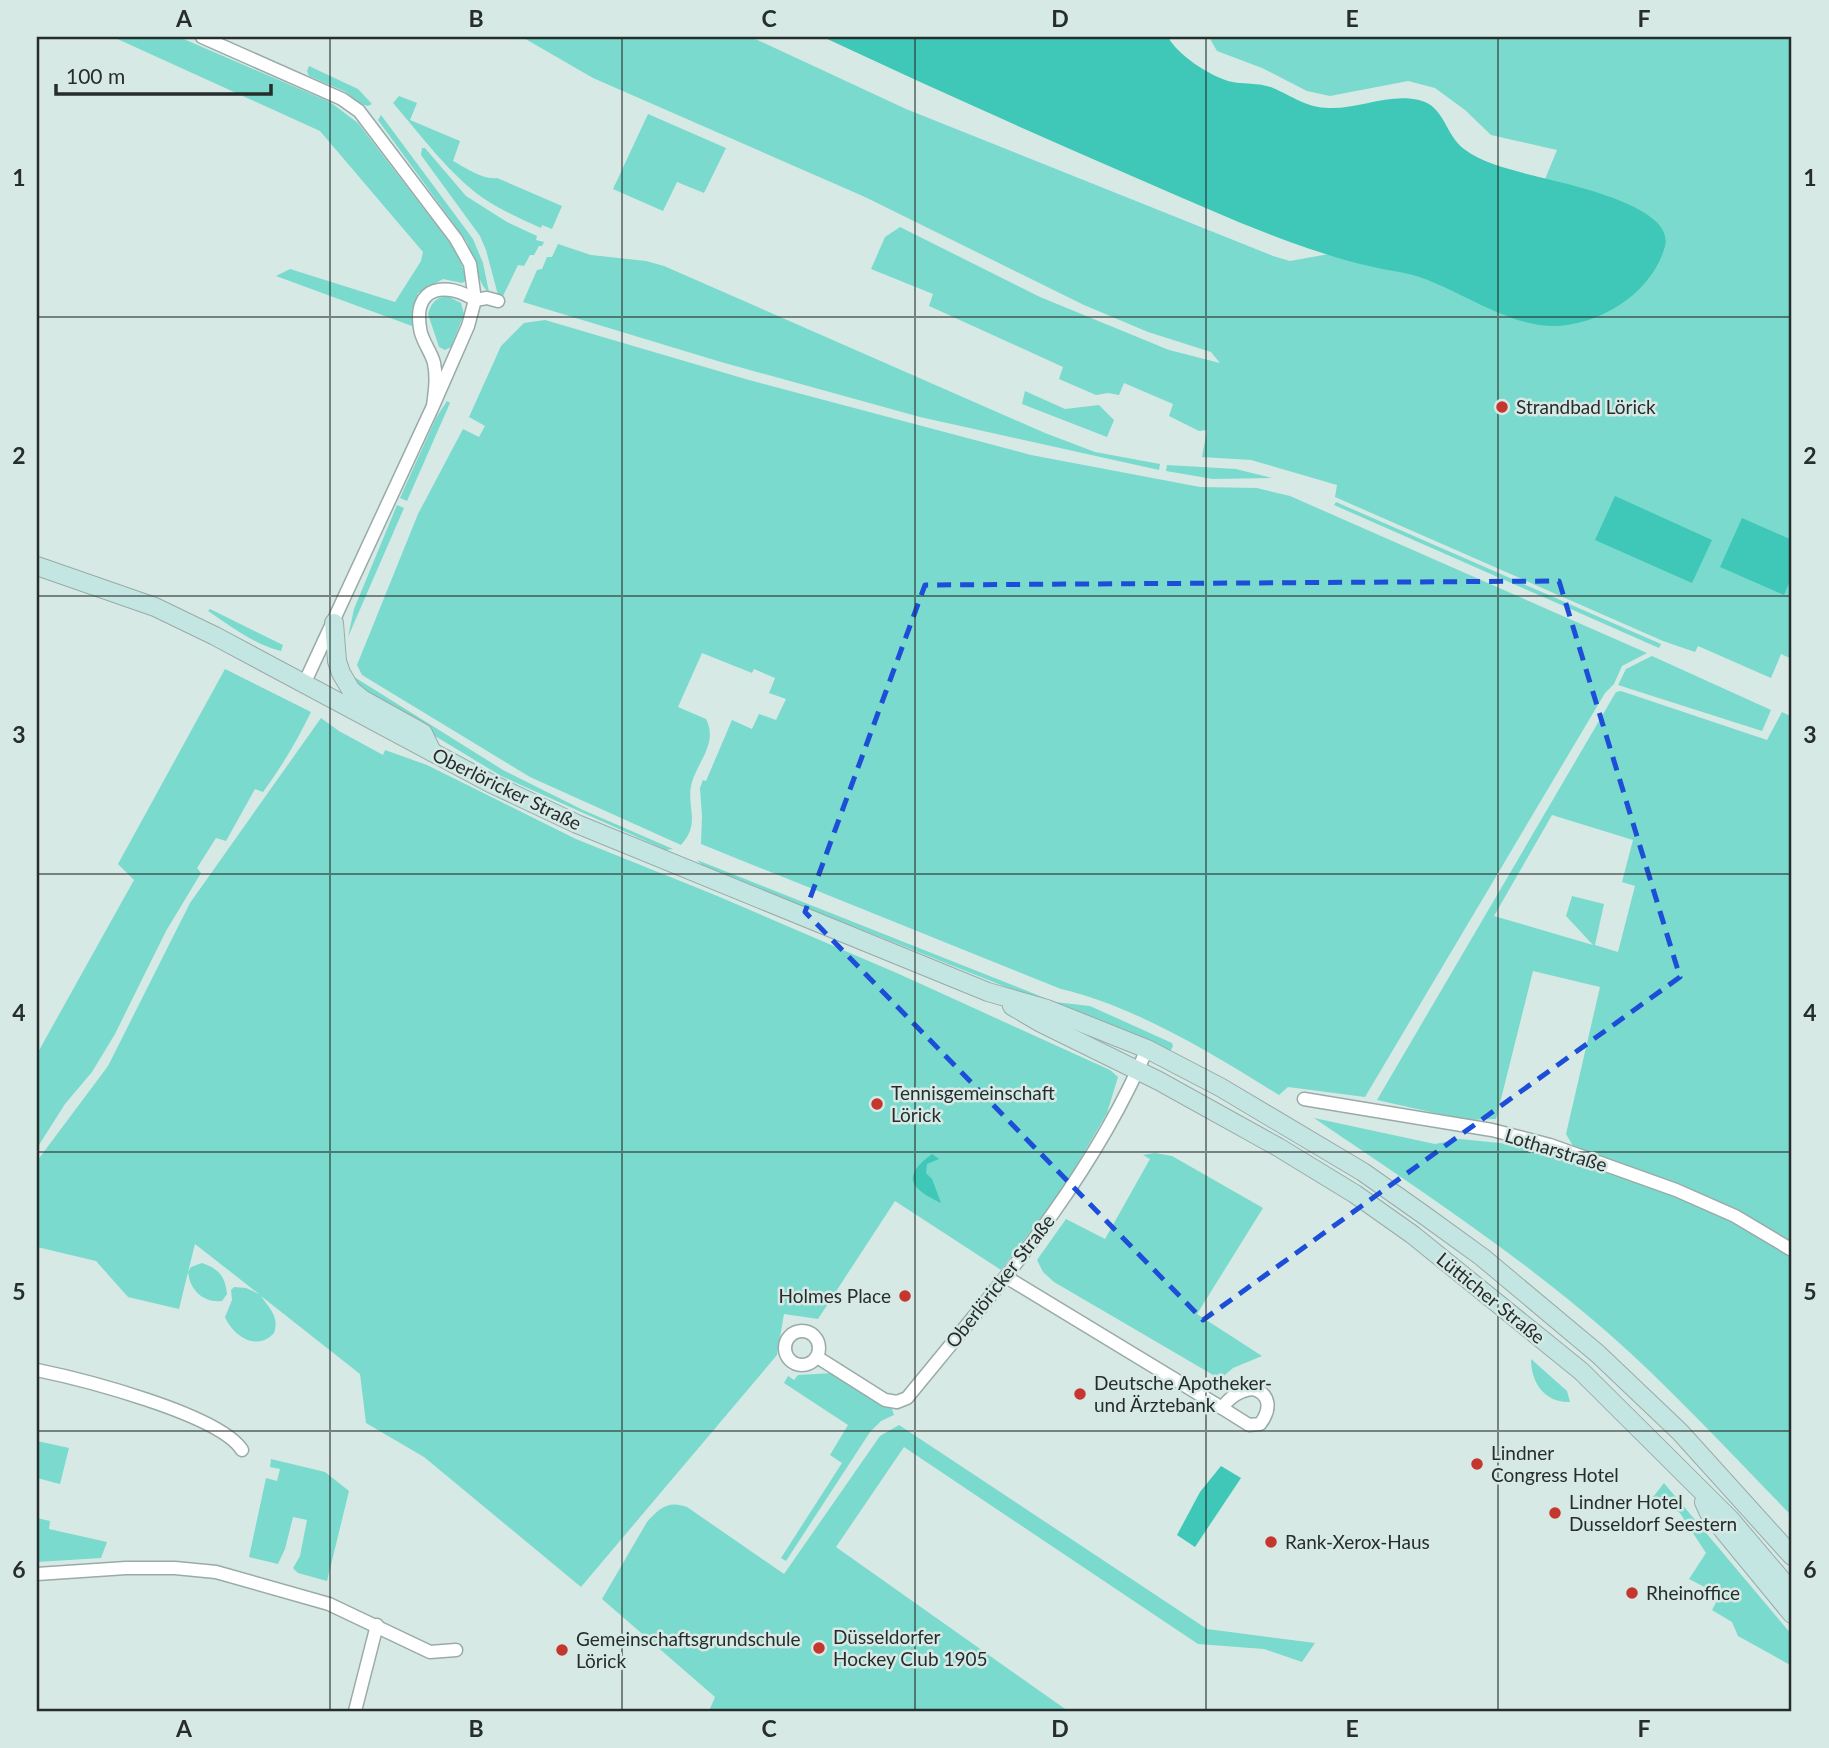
<svg xmlns="http://www.w3.org/2000/svg" width="1829" height="1748" font-family="Lato,sans-serif">
  <style>
    .green { fill: #7adacd; fill-rule: evenodd }
    .water { fill: #3fc7b7 }
    .lines { fill: none; stroke-linecap: round; stroke-linejoin: round }
    .street-casing { stroke: #99aba8; stroke-width: 15 }
    .secondary-casing { stroke: #99aba8; stroke-width: 20 }
    .street { stroke: #fff; stroke-width: 12 }
    .secondary { stroke: #c3e6e2; stroke-width: 18 }
    .marked { fill: none; stroke: #1d4ed8; stroke-width: 5; stroke-dasharray: 14 9; stroke-linejoin: round }
    .grid { fill: none; stroke: #262d2c; stroke-width: 2; stroke-opacity: 0.55 }
    .poi-dot { fill: #c4362e; stroke: #d6e9e5; stroke-width: 2.5 }
    .labels { text-anchor: middle; stroke-width: 5; stroke-linejoin: round; paint-order: stroke }
    .poi-label { font-size: 19px; fill: #262d2c; stroke: #d6e9e5; text-anchor: start }
    .street-label { font-size: 19px; fill: #262d2c; stroke: #d6e9e5 }
    .neatline { fill: none; stroke: #262d2c; stroke-width: 2.5 }
    .grid-label { font-size: 23px; text-anchor: middle; font-weight: bold; fill: #262d2c }
  </style>
  <rect width="100%" height="100%" fill="#d6e9e5"/>
  <g class="green">
    <path d="M113,37H179L330,102L358,123L457,252L467,280L462,283L443,279L418,293L412,310V326L276,276L290,269L395,302L421,261L423,252L320,131Z"/>
    <path d="M522,37H751L906,109L1273,256L1290,261L1529,218L1557,150L1491,135L1465,110L1435,88L1408,81L1330,96L1307,91L1262,68L1217,51L1209,37H1792V659L1781,654L1771,678L1698,646L1695,652L1663,641L1335,497L1337,485L1251,460L1202,457L1207,430L1199,431L1169,416L1173,404L1124,383L1119,395L1108,393L1096,395L1059,379L1063,367L929,306L933,294L871,269L885,237L900,227L1040,297L1169,350L1220,363L1211,352L1148,332L1084,305L865,197L593,78Z"/>
    <path d="M309,66L358,89L372,104L368,106L360,104L346,92L309,76L307,71Z"/>
    <path d="M399,96L417,103L410,120L460,141L453,161C466,168 483,180 497,178L562,206L552,229L542,225L541,228C521,219 501,210 483,198C448,173 421,135 393,103Z"/>
    <path d="M648,114L726,148L704,193L677,182L663,211L613,189Z"/>
    <path d="M381,115L473,239L483,263L489,292C479,287 472,255 467,242L378,120Z"/>
    <path d="M422,148H425L466,196L507,222L537,236L536,240L544,242L542,246H539L534,255H530L524,266L518,265L503,296L498,295L486,250L480,236L421,155Z"/>
    <path d="M558,244L591,255L646,261L664,266L1045,433L1095,452L1160,464L1159,470L920,417L721,362L523,302L537,270L542,269L547,257H552Z"/>
    <path d="M447,296L461,303L464,314L451,347L445,350L439,347L428,314C431,303 435,298 447,296Z"/>
    <path d="M545,320L749,380L1031,455L1200,487L1257,488L1290,496L1647,653L1622,666L1614,684L1605,693L1365,1097L1288,1087L1279,1095C1213,1054 1137,1007 1061,989L701,844L702,816L700,788L703,780L706,781L732,720L752,729L759,714L776,720L786,699L769,693L775,678L754,669L752,673L702,653L678,707L706,719C718,742 699,760 692,782C685,806 702,822 681,845L530,777L362,675L357,665L418,514L463,429L479,437L485,426L469,417L501,346L524,323Z"/>
    <path d="M1025,391L1065,409L1099,405L1114,420L1107,437L1022,404Z"/>
    <path d="M447,401L450,403L407,501L400,498L436,418Z"/>
    <path d="M1167,465L1236,469L1272,478L1213,479L1166,471Z"/>
    <path d="M1336,502L1661,644L1659,648L1334,505Z"/>
    <path d="M397,505L404,508L348,637L354,609Z"/>
    <path d="M210,609L283,645L281,651C253,644 232,627 208,611Z"/>
    <path d="M1652,656L1771,710L1762,731L1618,685L1626,669Z"/>
    <path d="M225,669L311,712C297,741 282,766 263,792L255,789L226,841L216,838L197,868L201,873L166,931L115,1034L92,1072L65,1104L37,1148V1054L134,880L118,864Z"/>
    <path d="M351,675L503,770L583,810L673,849L666,850L501,776L369,696Z"/>
    <path d="M1621,691L1767,740L1782,712L1792,717V1234L1788,1241L1576,1151L1566,1134L1600,987L1533,971L1496,1119L1466,1120L1377,1100L1616,692ZM1552,815L1633,840L1622,882L1635,886L1618,952L1595,945L1604,904L1572,896L1566,916L1593,945L1494,916Z"/>
    <path d="M321,718L339,731L383,755L385,750L427,765L576,839L715,895L899,974L1110,1070L1118,1077L1107,1113L1064,1187L1001,1270L895,1201L818,1319L784,1314L777,1355L581,1587L424,1457L366,1423L360,1374L261,1296C268,1307 280,1316 274,1333C257,1352 233,1336 225,1317L232,1300L231,1290L234,1287L246,1288L259,1294L195,1244L188,1272L191,1267L202,1263C219,1269 225,1276 227,1294L222,1301C203,1303 190,1290 188,1272L179,1309L128,1297L96,1261L37,1247V1161L108,1066L190,903Z"/>
    <path d="M697,860L1055,1002L1090,1006L1172,1043L1173,1046L1170,1052L704,867Z"/>
    <path d="M1314,1118L1435,1144L1460,1139L1549,1148L1675,1192L1748,1227L1792,1252V1516C1731,1454 1672,1389 1607,1332C1515,1252 1414,1186 1314,1118Z"/>
    <path d="M1155,1153L1172,1156L1263,1208L1197,1314L1262,1356L1233,1368L1220,1379L1054,1282L1043,1272L1037,1260L1066,1219L1105,1239L1150,1159L1143,1155Z"/>
    <path d="M1531,1359L1567,1391L1570,1402C1544,1403 1531,1382 1531,1359Z"/>
    <path d="M833,1373L877,1403L892,1409L894,1415L881,1421L870,1432L786,1561L781,1558L842,1463L830,1455L848,1425L784,1383L788,1376L794,1380L798,1375Z"/>
    <path d="M899,1425L1207,1629L1315,1643L1302,1662L1264,1649L1198,1644L904,1447L836,1547L1068,1711H709L715,1697L602,1599L647,1522C659,1508 669,1500 687,1507L784,1574L880,1436Z"/>
    <path d="M37,1441L69,1448L60,1484L37,1478Z"/>
    <path d="M271,1459L325,1472L349,1491L327,1581L298,1573L293,1568L300,1556L307,1520L293,1517L285,1549L278,1564L249,1557L266,1478L277,1481L280,1469L270,1467Z"/>
    <path d="M1664,1483L1792,1635V1666L1738,1636L1732,1622L1712,1610L1720,1595L1689,1579L1706,1553L1680,1513L1653,1497Z"/>
    <path d="M37,1518L50,1521L49,1529L107,1542L101,1558L37,1562Z"/>
  </g>
  <g class="water">
    <path d="M823,37H1168C1178,55 1207,74 1228,81C1243,85 1259,82 1273,88C1292,96 1307,108 1329,108C1359,109 1389,93 1419,100C1445,106 1445,135 1464,149C1482,163 1506,168 1527,174C1556,182 1676,204 1665,246C1653,292 1601,325 1555,326C1505,326 1460,289 1413,275C1399,271 1383,270 1369,266C1349,262 1329,255 1310,249C1253,230 1197,204 1141,180C1034,134 928,86 823,37Z"/>
    <path d="M1615,496L1712,540L1692,583L1595,540Z"/>
    <path d="M1742,518L1792,540V576L1784,595L1720,567Z"/>
    <path d="M932,1154L939,1159L927,1164L926,1173L932,1179L941,1203C910,1188 901,1177 932,1154Z"/>
    <path d="M1221,1466L1241,1478L1195,1547L1177,1535L1200,1492Z"/>
  </g>
  <g class="lines">
    <defs>
      <g id="street">
        <path d="M202,37L342,99L359,111L456,239L470,264L475,300L487,298L498,301"/>
        <path d="M304,684L433,406L468,326L475,300C446,281 413,286 420,328C421,340 431,351 434,363C437,378 435,391 433,406"/>
        <path d="M1304,1099L1492,1130L1550,1145L1676,1190L1735,1216L1792,1250"/>
        <path d="M1006,1277L1222,1408"/>
        <circle cx="802" cy="1348" r="17"/>
        <path d="M817,1357L885,1400L897,1402L907,1398C996,1289 1091,1181 1147,1049"/>
        <path d="M37,1370C81,1379 219,1414 242,1450"/>
        <path d="M1253,1389C1271,1394 1271,1410 1260,1424L1249,1425L1222,1408C1229,1398 1240,1390 1253,1389Z"/>
        <path d="M37,1574L126,1568H175L216,1572L329,1604L430,1652L456,1650"/>
        <path d="M355,1711L377,1625"/>
      </g>
      <g id="secondary">
        <path d="M37,566L155,607L215,636L490,783L577,824L988,992L1047,1009L1147,1049L1220,1087L1363,1172L1424,1215L1482,1257L1598,1354L1680,1432L1792,1556"/>
        <path d="M334,623L337,661L341,673L351,690L362,699L423,733L432,752"/>
        <path d="M1012,1006L1041,1023L1159,1081L1278,1147L1355,1194L1413,1235L1581,1371L1730,1519L1792,1592"/>
        <path d="M1704,1502L1709,1513L1792,1614"/>
      </g>
    </defs>
    <use href="#street" class="street-casing"/>
    <use href="#secondary" class="secondary-casing"/>
    <use href="#street" class="street"/>
    <use href="#secondary" class="secondary"/>
  </g>
  <path class="marked" d="M1559,581L1680,977L1203,1320L805,912L925,585Z"/>
  <path class="grid" d="M330,37V1711M622,37V1711M915,37V1711M1206,37V1711M1498,37V1711M37,317H1792M37,596H1792M37,874H1792M37,1152H1792M37,1431H1792"/>
  <g class="poi-dot">
    <circle cx="1502" cy="407" r="7"/>
    <circle cx="877" cy="1104" r="7"/>
    <circle cx="905" cy="1296" r="7"/>
    <circle cx="1080" cy="1394" r="7"/>
    <circle cx="1477" cy="1464" r="7"/>
    <circle cx="1555" cy="1513" r="7"/>
    <circle cx="1271" cy="1542" r="7"/>
    <circle cx="1632" cy="1593" r="7"/>
    <circle cx="819" cy="1648" r="7"/>
    <circle cx="562" cy="1650" r="7"/>
  </g>
  <g class="labels">
    <g class="poi-label">
      <text x="1516" y="414">Strandbad Lörick</text>
      <text x="891" y="1100">Tennisgemeinschaft<tspan x="891" dy="22">Lörick</tspan></text>
      <text x="891" y="1303" text-anchor="end">Holmes Place</text>
      <text x="1094" y="1390">Deutsche Apotheker-<tspan x="1094" dy="22">und Ärztebank</tspan></text>
      <text x="1491" y="1460">Lindner<tspan x="1491" dy="22">Congress Hotel</tspan></text>
      <text x="1569" y="1509">Lindner Hotel<tspan x="1569" dy="22">Dusseldorf Seestern</tspan></text>
      <text x="1285" y="1549">Rank-Xerox-Haus</text>
      <text x="1646" y="1600">Rheinoffice</text>
      <text x="833" y="1644">Düsseldorfer<tspan x="833" dy="22">Hockey Club 1905</tspan></text>
      <text x="576" y="1646">Gemeinschaftsgrundschule<tspan x="576" dy="22">Lörick</tspan></text>
    </g>
    <g class="street-label">
      <text transform="translate(507 789) rotate(26)" y="7">Oberlöricker Straße</text>
      <text transform="translate(1556 1150) rotate(17)" y="7">Lotharstraße</text>
      <text transform="translate(1000 1281) rotate(-52)" y="7">Oberlöricker Straße</text>
      <text transform="translate(1491 1298) rotate(39)" y="7">Lütticher Straße</text>
    </g>
  </g>
  <rect width="1829" height="1748" fill="none" stroke="#d6e9e5" stroke-width="77"/>
  <path d="M56 84v10h215v-10" fill="none" stroke="#262d2c" stroke-width="3.5"/>
  <text x="66" y="84" font-size="21" fill="#262d2c" stroke="#d6e9e5" stroke-width="5" paint-order="stroke">100 m</text>
  <rect x="38" y="38" width="1752" height="1672" class="neatline"/>
  <g class="grid-label">
    <text x="184" y="27">A</text>
    <text x="476" y="27">B</text>
    <text x="769" y="27">C</text>
    <text x="1060" y="27">D</text>
    <text x="1352" y="27">E</text>
    <text x="1644" y="27">F</text>
    <text x="19" y="186">1</text>
    <text x="1810" y="186">1</text>
    <text x="19" y="464">2</text>
    <text x="1810" y="464">2</text>
    <text x="19" y="743">3</text>
    <text x="1810" y="743">3</text>
    <text x="19" y="1021">4</text>
    <text x="1810" y="1021">4</text>
    <text x="19" y="1300">5</text>
    <text x="1810" y="1300">5</text>
    <text x="19" y="1578">6</text>
    <text x="1810" y="1578">6</text>
    <text x="184" y="1737">A</text>
    <text x="476" y="1737">B</text>
    <text x="769" y="1737">C</text>
    <text x="1060" y="1737">D</text>
    <text x="1352" y="1737">E</text>
    <text x="1644" y="1737">F</text>
  </g>
</svg>
